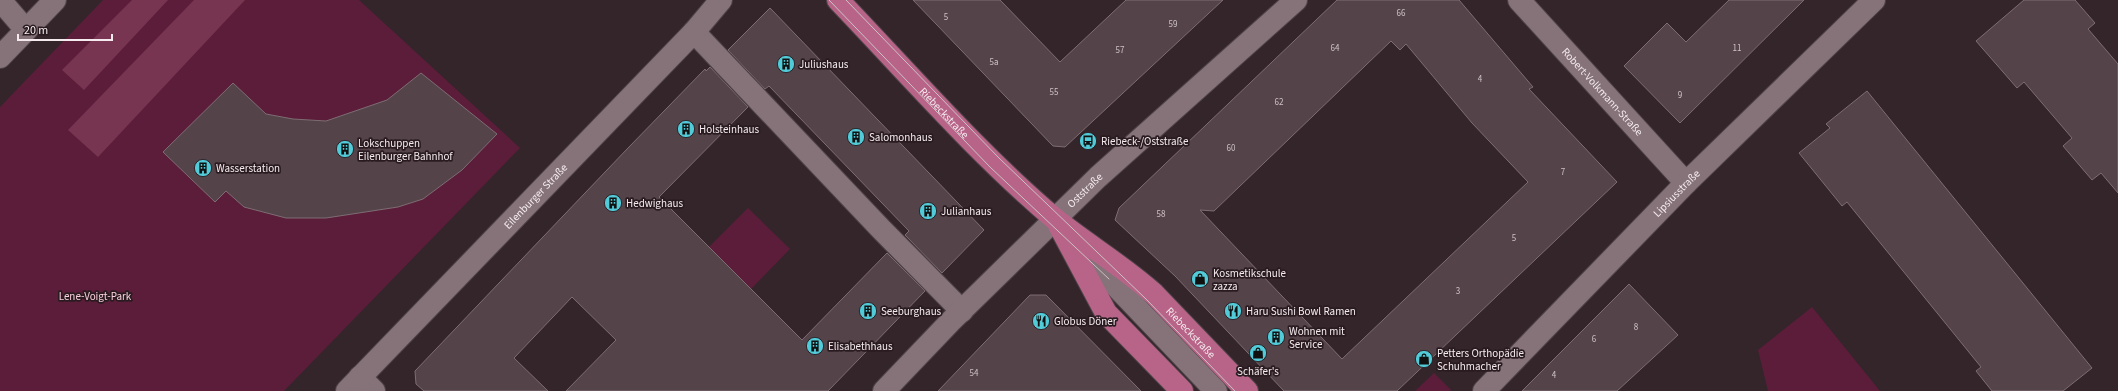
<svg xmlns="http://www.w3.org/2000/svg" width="2118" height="391" font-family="'Source Sans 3',sans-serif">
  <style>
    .green { fill: #5c1d3a }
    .forest { fill: #783552 }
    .building { fill: #544449; stroke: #7e6d73; fill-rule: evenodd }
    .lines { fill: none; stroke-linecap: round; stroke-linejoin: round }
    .minor-casing { stroke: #4f4348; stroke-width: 24 }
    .major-casing { stroke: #4f4348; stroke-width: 24 }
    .minor { stroke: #857379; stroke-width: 22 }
    .major { stroke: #b76488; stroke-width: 22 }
    .tram { stroke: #ccc1c5; stroke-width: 1 }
    .labels { text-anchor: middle; stroke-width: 3.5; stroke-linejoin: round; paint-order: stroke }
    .number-label { font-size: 9px; fill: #cdc1c6 }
    .poi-label { font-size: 11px; fill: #f5ebef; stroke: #291b20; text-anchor: start }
    .street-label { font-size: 11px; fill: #f5ebef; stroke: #291b20 }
    .park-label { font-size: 11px; fill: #facfde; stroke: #291b20 }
  </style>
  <rect width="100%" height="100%" fill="#33252a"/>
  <g class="green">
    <path d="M103,0H359L520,148L284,391H0V107Z"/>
    <path d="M748,208L790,249L751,289L709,247Z"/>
    <path d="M1812,307L1880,391H1768L1758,350Z"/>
    <path d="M1434,373L1451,390L1450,391H1415Z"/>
  </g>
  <g class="forest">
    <path d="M132,0H168L84,90L62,70Z"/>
    <path d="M194,0H245L98,157L68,130Z"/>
  </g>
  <g class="building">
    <path d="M913,0H1000L1060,62L1126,0H1223L1065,147L1053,146Z"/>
    <path d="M1337,0H1459L1533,87L1529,89L1617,182L1397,391H1284L1175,276L1115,220L1119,208ZM1391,41L1400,50L1406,44L1472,123L1528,182L1342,359L1200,210L1214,211Z"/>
    <path d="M1729,0H1804L1680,123L1624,66L1667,23L1686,42Z"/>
    <path d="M2024,0H2075L2095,23L2088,29L2118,64V193L2101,173L2092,180L2063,146L2072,138L2024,82L2017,88L1976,41Z"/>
    <path d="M770,8L984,230L942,273L905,235L909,231L769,86L765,89L728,50Z"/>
    <path d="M710,67L748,107L659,197L802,340L887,253L925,291L828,391H566L616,340L572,297L514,358L548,391H424L416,384L415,371L628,148L705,69L706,71Z"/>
    <path d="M421,73L497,134L462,170L423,199L398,207L326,218H286L244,207L226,191L215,202L163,152L233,83L266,114L293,119L326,121L387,100Z"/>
    <path d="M1867,91L2092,368L2063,391H1992L1976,371L1981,367L1847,202L1842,206L1799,153L1830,128L1826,124Z"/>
    <path d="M1629,284L1678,335L1617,391H1522Z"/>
    <path d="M1030,295H1046L1141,391H938Z"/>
  </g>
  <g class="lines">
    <defs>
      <g id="minor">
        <path d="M0,0L26,30"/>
        <path id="s1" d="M1519,0L1686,183"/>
        <path d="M694,32L881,229L962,311"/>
        <path d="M0,57L55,0"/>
        <path d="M1072,238L1109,279L1216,391"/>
        <path d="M360,377L374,391"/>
        <path id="s2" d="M347,391L694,32L721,0"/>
        <path id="s3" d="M884,391L951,321L1098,177L1296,0"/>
        <path id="s4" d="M1484,391L1686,183L1874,0"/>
      </g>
      <g id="major">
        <path id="s5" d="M838,0C909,74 977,153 1055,219C1087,245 1123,266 1154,294L1247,391"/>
        <path d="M1059,225L1106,313L1182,391"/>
      </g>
    </defs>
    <use href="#minor" class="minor-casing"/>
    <use href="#major" class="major-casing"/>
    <use href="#minor" class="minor"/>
    <use href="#major" class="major"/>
    <g class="tram">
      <path d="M829,0L990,167L1109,279"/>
      <path d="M846,0L999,158L1146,299L1235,391"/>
    </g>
  </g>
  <defs>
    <symbol id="building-disc" viewBox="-11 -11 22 22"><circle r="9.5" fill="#52cbd8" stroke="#291b20"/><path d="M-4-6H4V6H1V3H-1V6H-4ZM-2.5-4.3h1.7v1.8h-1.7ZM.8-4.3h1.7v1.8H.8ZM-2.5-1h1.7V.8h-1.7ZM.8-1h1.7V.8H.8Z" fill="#111"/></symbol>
    <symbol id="bus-disc" viewBox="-11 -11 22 22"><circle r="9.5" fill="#52cbd8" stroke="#291b20"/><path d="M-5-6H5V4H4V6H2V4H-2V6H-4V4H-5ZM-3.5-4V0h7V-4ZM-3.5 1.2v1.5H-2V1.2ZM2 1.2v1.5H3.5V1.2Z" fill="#111"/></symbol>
    <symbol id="shop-disc" viewBox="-11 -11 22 22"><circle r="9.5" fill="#52cbd8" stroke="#291b20"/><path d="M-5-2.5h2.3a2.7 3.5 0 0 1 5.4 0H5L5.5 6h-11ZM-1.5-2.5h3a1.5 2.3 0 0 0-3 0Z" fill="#111"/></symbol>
    <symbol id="restaurant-disc" viewBox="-11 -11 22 22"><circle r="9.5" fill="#52cbd8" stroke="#291b20"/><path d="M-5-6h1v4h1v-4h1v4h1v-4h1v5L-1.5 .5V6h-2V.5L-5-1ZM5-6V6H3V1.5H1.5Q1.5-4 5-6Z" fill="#111"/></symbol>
  </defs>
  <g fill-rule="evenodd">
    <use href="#building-disc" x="776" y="54" width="20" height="20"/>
    <use href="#building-disc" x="676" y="119" width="20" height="20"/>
    <use href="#building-disc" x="846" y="127" width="20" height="20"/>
    <use href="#bus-disc" x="1078" y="131" width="20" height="20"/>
    <use href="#building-disc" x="335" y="139" width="20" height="20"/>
    <use href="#building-disc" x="193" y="158" width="20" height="20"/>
    <use href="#building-disc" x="603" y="193" width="20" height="20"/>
    <use href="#building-disc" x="918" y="201" width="20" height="20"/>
    <use href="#shop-disc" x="1190" y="269" width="20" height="20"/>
    <use href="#building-disc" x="858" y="301" width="20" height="20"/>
    <use href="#restaurant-disc" x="1223" y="301" width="20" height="20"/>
    <use href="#restaurant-disc" x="1031" y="311" width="20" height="20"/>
    <use href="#building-disc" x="1266" y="327" width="20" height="20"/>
    <use href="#building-disc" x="805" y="336" width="20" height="20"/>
    <use href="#shop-disc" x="1248" y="343" width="20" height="20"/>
    <use href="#shop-disc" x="1414" y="349" width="20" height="20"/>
  </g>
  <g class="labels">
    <g class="number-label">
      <text x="1401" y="16">66</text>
      <text x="946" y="20">5</text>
      <text x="1173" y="27">59</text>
      <text x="1335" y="51">64</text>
      <text x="1737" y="51">11</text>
      <text x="1120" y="53">57</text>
      <text x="994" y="65">5a</text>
      <text x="1480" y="82">4</text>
      <text x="1054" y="95">55</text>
      <text x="1680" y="98">9</text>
      <text x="1279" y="105">62</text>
      <text x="1231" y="151">60</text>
      <text x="1563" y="175">7</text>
      <text x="1161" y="217">58</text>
      <text x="1514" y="241">5</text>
      <text x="1458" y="294">3</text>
      <text x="1636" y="330">8</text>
      <text x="1594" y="342">6</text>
      <text x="974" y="376">54</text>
      <text x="1554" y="378">4</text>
    </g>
    <g class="poi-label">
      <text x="799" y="68">Juliushaus</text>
      <text x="699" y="133">Holsteinhaus</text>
      <text x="869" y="141">Salomonhaus</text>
      <text x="1101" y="145">Riebeck-/Oststraße</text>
      <text x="358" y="147">Lokschuppen<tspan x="358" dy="13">Eilenburger Bahnhof</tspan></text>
      <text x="216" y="172">Wasserstation</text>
      <text x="626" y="207">Hedwighaus</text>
      <text x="941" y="215">Julianhaus</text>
      <text x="1213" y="277">Kosmetikschule<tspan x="1213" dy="13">zazza</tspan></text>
      <text x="881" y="315">Seeburghaus</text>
      <text x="1246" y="315">Haru Sushi Bowl Ramen</text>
      <text x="1054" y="325">Globus Döner</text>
      <text x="1289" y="335">Wohnen mit<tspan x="1289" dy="13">Service</tspan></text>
      <text x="828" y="350">Elisabethhaus</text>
      <text x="1437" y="357">Petters Orthopädie<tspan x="1437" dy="13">Schuhmacher</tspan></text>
      <text x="1258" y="375" text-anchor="middle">Schäfer's</text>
    </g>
    <g class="street-label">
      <text dy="4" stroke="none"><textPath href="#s1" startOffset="124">Robert-Volkmann-Straße</textPath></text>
      <text dy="4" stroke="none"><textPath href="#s5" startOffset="155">Riebeckstraße</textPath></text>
      <text dy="4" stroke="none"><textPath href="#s3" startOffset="284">Oststraße</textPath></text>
      <text dy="4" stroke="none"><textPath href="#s4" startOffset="276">Lipsiusstraße</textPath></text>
      <text dy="4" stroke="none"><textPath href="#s2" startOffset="271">Eilenburger Straße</textPath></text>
      <text dy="4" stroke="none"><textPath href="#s5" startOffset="486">Riebeckstraße</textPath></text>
    </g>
    <g class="park-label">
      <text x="95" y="300">Lene-Voigt-Park</text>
    </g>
  </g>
  <path d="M18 34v6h94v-6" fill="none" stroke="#f5ebef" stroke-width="2"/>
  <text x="24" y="34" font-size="12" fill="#f5ebef" stroke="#291b20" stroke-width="3" paint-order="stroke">20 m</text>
</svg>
